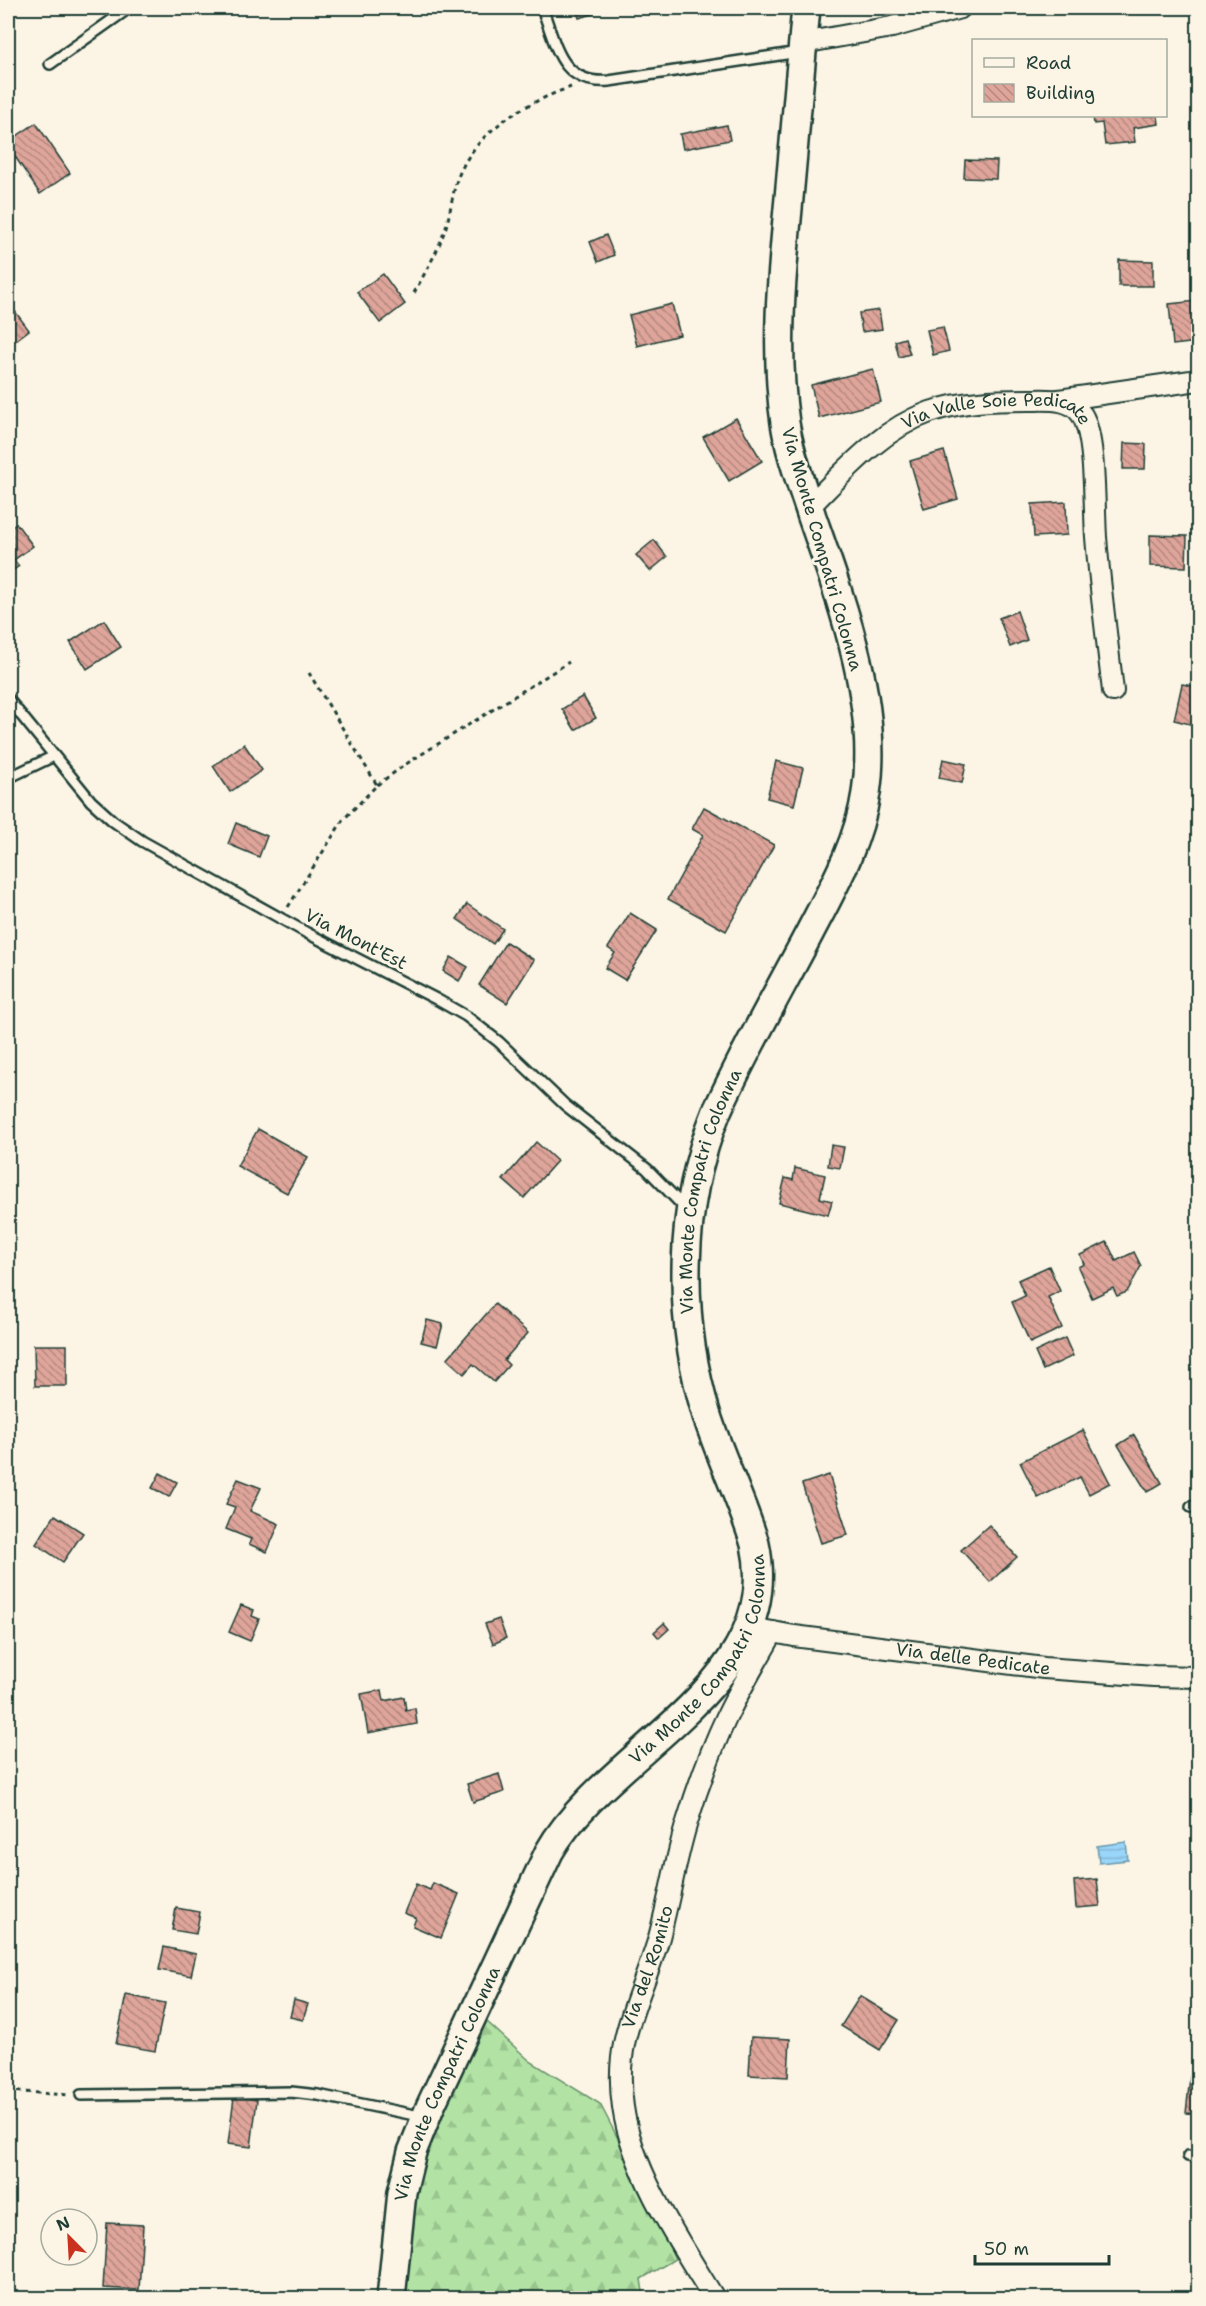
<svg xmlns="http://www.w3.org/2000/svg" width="1206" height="2306" font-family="'Shantell Sans',sans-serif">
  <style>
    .forest { fill: url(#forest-firs); stroke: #68906c; stroke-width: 1.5 }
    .water { fill: url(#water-rules); stroke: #6998ab; stroke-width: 1.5 }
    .building { fill: url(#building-back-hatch); stroke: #1f3d34; stroke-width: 1.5 }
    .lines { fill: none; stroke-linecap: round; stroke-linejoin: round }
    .lane-casing { stroke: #1f3d34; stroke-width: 14 }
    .street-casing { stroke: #1f3d34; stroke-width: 24 }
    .secondary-casing { stroke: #1f3d34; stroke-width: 32 }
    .path { stroke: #1f3d34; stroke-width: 3; stroke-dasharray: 4.5 4.5; stroke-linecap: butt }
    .lane { stroke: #fcf5e5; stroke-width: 9 }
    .street { stroke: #fcf5e5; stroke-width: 20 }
    .secondary { stroke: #fcf5e5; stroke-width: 27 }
    .labels { text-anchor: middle; stroke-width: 6; stroke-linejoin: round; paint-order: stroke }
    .street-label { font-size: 18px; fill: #1f3d34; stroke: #fcf5e5 }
  </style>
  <defs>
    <pattern id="forest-firs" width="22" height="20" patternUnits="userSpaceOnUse" patternTransform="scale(1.5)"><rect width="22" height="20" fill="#b2e3a4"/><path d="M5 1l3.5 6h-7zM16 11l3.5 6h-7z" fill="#99c48e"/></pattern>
    <pattern id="water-rules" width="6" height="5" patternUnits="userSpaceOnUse" patternTransform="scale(1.5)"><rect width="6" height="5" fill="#9ad5fa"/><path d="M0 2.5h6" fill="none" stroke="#84b8d7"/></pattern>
    <pattern id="building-back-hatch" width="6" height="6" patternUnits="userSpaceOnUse" patternTransform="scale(1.5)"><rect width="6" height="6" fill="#dfa59b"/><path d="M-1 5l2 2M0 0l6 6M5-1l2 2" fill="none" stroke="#b4887f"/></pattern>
  </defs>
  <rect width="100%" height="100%" fill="#fcf5e5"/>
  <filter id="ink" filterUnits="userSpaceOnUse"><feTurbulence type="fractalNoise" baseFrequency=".0167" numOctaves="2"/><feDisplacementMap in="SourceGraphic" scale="12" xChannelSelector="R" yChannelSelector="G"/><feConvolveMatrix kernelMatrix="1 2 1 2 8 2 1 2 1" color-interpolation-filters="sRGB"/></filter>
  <g filter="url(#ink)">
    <path class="forest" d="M485,2020L530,2061L600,2104L639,2179L675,2259L641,2279L644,2298H402L406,2252L425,2143Z"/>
    <path class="water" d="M1126,1842L1128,1860L1099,1863L1097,1846Z"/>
    <g class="building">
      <path d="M576,8H591L593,14L579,18Z"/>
      <path d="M1093,116H1158L1159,124L1133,128L1135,142L1105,145L1102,123L1094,124Z"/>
      <path d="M36,123L70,173L40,194L8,146V142Z"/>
      <path d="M727,125L730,140L683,149L680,134Z"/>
      <path d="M965,160L997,161L996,179L964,178Z"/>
      <path d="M606,235L614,255L598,262L590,242Z"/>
      <path d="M1119,260L1153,261V286H1119Z"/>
      <path d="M383,274L405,304L380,323L357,292Z"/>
      <path d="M1197,301L1198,342L1173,345L1169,304Z"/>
      <path d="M672,304L680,335L637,346L629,315Z"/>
      <path d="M11,306L29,330L8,346V309Z"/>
      <path d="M879,310L882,329L862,332L859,313Z"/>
      <path d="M943,327L949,351L933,355L927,330Z"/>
      <path d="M905,338L910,354L899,357L895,341Z"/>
      <path d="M873,369L881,402L819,418L811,385Z"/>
      <path d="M736,418L762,461L729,481L703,437Z"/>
      <path d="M1124,443L1146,444L1145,469H1123Z"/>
      <path d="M944,451L958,499L924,509L910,461Z"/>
      <path d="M1066,502L1067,535L1034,537L1032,504Z"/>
      <path d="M16,523L33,546L14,560L19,566L9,573L8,530Z"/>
      <path d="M1150,535L1187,536L1186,567L1150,566Z"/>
      <path d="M654,540L667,557L650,571L636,555Z"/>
      <path d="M1017,611L1027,640L1010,647L999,618Z"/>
      <path d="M104,620L121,647L87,669L70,642Z"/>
      <path d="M1182,684L1198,687V726L1174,720Z"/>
      <path d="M583,696L596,718L575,730L562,709Z"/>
      <path d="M244,744L262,770L230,792L213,766Z"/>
      <path d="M943,759L966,764L962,783L939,778Z"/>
      <path d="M776,761L803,768L794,805L767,798Z"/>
      <path d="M704,807L774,845L726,931L668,899L703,835L692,829Z"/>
      <path d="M236,823L267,836L259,857L228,844Z"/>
      <path d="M467,904L503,929L493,944L457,919Z"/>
      <path d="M630,913L657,930L625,980L605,968L615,953L608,948Z"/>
      <path d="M506,942L534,960L507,1003L479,985Z"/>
      <path d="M451,957L468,967L459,981L443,971Z"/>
      <path d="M258,1129L308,1157L287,1193L237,1166Z"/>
      <path d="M536,1142L557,1161L524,1198L503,1180Z"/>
      <path d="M831,1145L844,1147L840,1168L828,1166Z"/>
      <path d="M795,1168L825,1175L820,1198L832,1201L828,1215L779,1203L785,1178L793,1180Z"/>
      <path d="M1107,1242L1116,1261L1134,1252L1141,1266L1127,1292L1117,1296L1113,1288L1092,1298L1078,1267L1084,1264L1080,1255Z"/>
      <path d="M1049,1266L1060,1291L1048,1297L1062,1328L1030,1343L1012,1302L1025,1296L1018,1280Z"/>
      <path d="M495,1304L528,1333L504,1360L509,1365L494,1382L473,1364L464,1374L447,1359Z"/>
      <path d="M427,1320L443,1324L437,1346L421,1342Z"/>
      <path d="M1065,1338L1073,1356L1043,1370L1035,1352Z"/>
      <path d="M34,1345H67V1386H35Z"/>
      <path d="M1083,1430L1110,1483L1089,1494L1080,1477L1038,1498L1020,1462Z"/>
      <path d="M1134,1435L1162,1483L1147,1492L1118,1445Z"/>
      <path d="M160,1473L177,1482L169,1497L152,1488Z"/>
      <path d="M829,1475L848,1535L821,1543L802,1484Z"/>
      <path d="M238,1479L261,1488L250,1511L279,1524L267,1552L249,1544L251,1539L226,1529L235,1507L226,1504Z"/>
      <path d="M55,1515L83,1533L63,1562L36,1544Z"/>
      <path d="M989,1525L1017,1557L990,1582L961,1550Z"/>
      <path d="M241,1605L254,1610L252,1616L259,1619L250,1641L229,1632Z"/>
      <path d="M499,1619L506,1638L493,1644L485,1624Z"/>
      <path d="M664,1623L669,1629L659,1638L654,1632Z"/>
      <path d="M382,1690L384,1701L404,1697L406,1710L415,1708L417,1724L368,1733L361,1694Z"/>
      <path d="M499,1774L504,1792L473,1802L467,1784Z"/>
      <path d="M1097,1879L1100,1906L1076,1908L1074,1881Z"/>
      <path d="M433,1883L459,1894L441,1938L413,1926L416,1918L404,1913L416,1884L430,1890Z"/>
      <path d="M176,1908L200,1912L196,1934L172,1930Z"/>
      <path d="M164,1947L196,1954L191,1976L159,1970Z"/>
      <path d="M126,1995L165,2003L155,2051L116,2044Z"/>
      <path d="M860,1996L899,2020L880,2050L841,2026Z"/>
      <path d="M294,2000L308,2004L303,2020L290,2017Z"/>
      <path d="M751,2037L790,2039L788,2077L749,2075Z"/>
      <path d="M1190,2077L1198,2078V2114L1186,2113Z"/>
      <path d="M234,2097L257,2100L251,2147L228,2144Z"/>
      <path d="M107,2223L143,2225L139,2290L103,2288Z"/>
    </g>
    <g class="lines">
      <defs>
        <g id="lane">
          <path d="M542,8C556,44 560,85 609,81L799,52"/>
          <path d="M50,64L129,8"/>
          <path d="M8,699L91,801L113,821L142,841L307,933L436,999L466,1016L499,1042L565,1105L647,1169L686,1209"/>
          <path d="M8,778L54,756"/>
          <path d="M1191,1507L1198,1504"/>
          <path d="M81,2095L291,2092L318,2095L424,2117"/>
          <path d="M1188,2156L1198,2157"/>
        </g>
        <g id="street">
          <path d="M803,43L892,27L960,8"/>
          <path d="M1059,400L1198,380"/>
          <path id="s1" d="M809,507C844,472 881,429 930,412C961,401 996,400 1029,400C1047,400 1071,397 1082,415C1096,438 1094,508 1096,537C1100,588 1107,639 1113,691"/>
          <path id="s2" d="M762,1630L794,1636L1044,1668L1154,1676L1198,1677"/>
          <path id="s3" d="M714,2298C680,2243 632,2172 623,2107C613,2039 639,2003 658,1941C669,1902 675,1861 687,1822C698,1786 711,1750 727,1716C741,1687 757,1660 773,1632"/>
        </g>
        <g id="secondary">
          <path id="s4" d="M391,2298L402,2192L412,2152L430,2107L549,1852C607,1749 786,1685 755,1544C742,1501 721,1459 707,1416C677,1319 678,1206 717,1111C745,1050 779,991 810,932C833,888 859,842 866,793C880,704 841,600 812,517C802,486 790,455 785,423C774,348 782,272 789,198C795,134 800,71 806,8"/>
        </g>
      </defs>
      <use href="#lane" class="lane-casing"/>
      <use href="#street" class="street-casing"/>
      <use href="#secondary" class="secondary-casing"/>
      <g class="path">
        <path d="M414,293C424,274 436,255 443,235C451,216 451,196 458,177C477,129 526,103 571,87"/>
        <path d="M377,785L406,764L569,662"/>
        <path d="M288,907L343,820L377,785L309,673"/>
        <path d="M8,2091L69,2095"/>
      </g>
      <use href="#lane" class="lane"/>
      <use href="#street" class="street"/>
      <use href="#secondary" class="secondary"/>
    </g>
  </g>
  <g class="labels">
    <g class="street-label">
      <text dy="6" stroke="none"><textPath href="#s1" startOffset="224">Via Valle Soie Pedicate</textPath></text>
      <text transform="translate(822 549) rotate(74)" y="6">Via Monte Compatri Colonna</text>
      <text transform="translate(356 939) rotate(27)" y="6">Via Mont'Est</text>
      <text dy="6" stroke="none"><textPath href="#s4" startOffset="1232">Via Monte Compatri Colonna</textPath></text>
      <text dy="6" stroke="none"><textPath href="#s4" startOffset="728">Via Monte Compatri Colonna</textPath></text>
      <text dy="6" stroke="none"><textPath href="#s2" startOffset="213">Via delle Pedicate</textPath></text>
      <text dy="6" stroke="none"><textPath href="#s3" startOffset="357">Via del Romito</textPath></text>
      <text dy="6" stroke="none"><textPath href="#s4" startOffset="224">Via Monte Compatri Colonna</textPath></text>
    </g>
  </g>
  <rect width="1206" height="2306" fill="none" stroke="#fcf5e5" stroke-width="30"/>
  <rect x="15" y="15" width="1176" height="2276" fill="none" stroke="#1f3d34" stroke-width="2" filter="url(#ink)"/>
  <rect x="972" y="39" width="195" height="78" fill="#fcf5e5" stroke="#a4ab9e" stroke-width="1.5"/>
  <rect x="984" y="58" width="30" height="9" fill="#fcf5e5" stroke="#a4ab9e" stroke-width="1.5"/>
  <text x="1026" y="69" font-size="18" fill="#1f3d34">Road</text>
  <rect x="984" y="84" width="30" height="18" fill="url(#building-back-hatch)" stroke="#a4ab9e" stroke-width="1.5"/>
  <text x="1026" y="99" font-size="18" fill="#1f3d34">Building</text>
  <g transform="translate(69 2237) rotate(336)"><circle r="28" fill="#fcf5e5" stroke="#a4ab9e" stroke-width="1.5"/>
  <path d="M0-4.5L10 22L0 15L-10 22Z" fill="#c8321e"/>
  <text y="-9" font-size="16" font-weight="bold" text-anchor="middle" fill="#1f3d34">N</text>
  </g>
  <path d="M975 2255v9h134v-9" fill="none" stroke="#1f3d34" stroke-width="3"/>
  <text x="984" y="2255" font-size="18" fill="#1f3d34" stroke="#fcf5e5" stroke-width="4.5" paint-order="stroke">50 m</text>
</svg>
